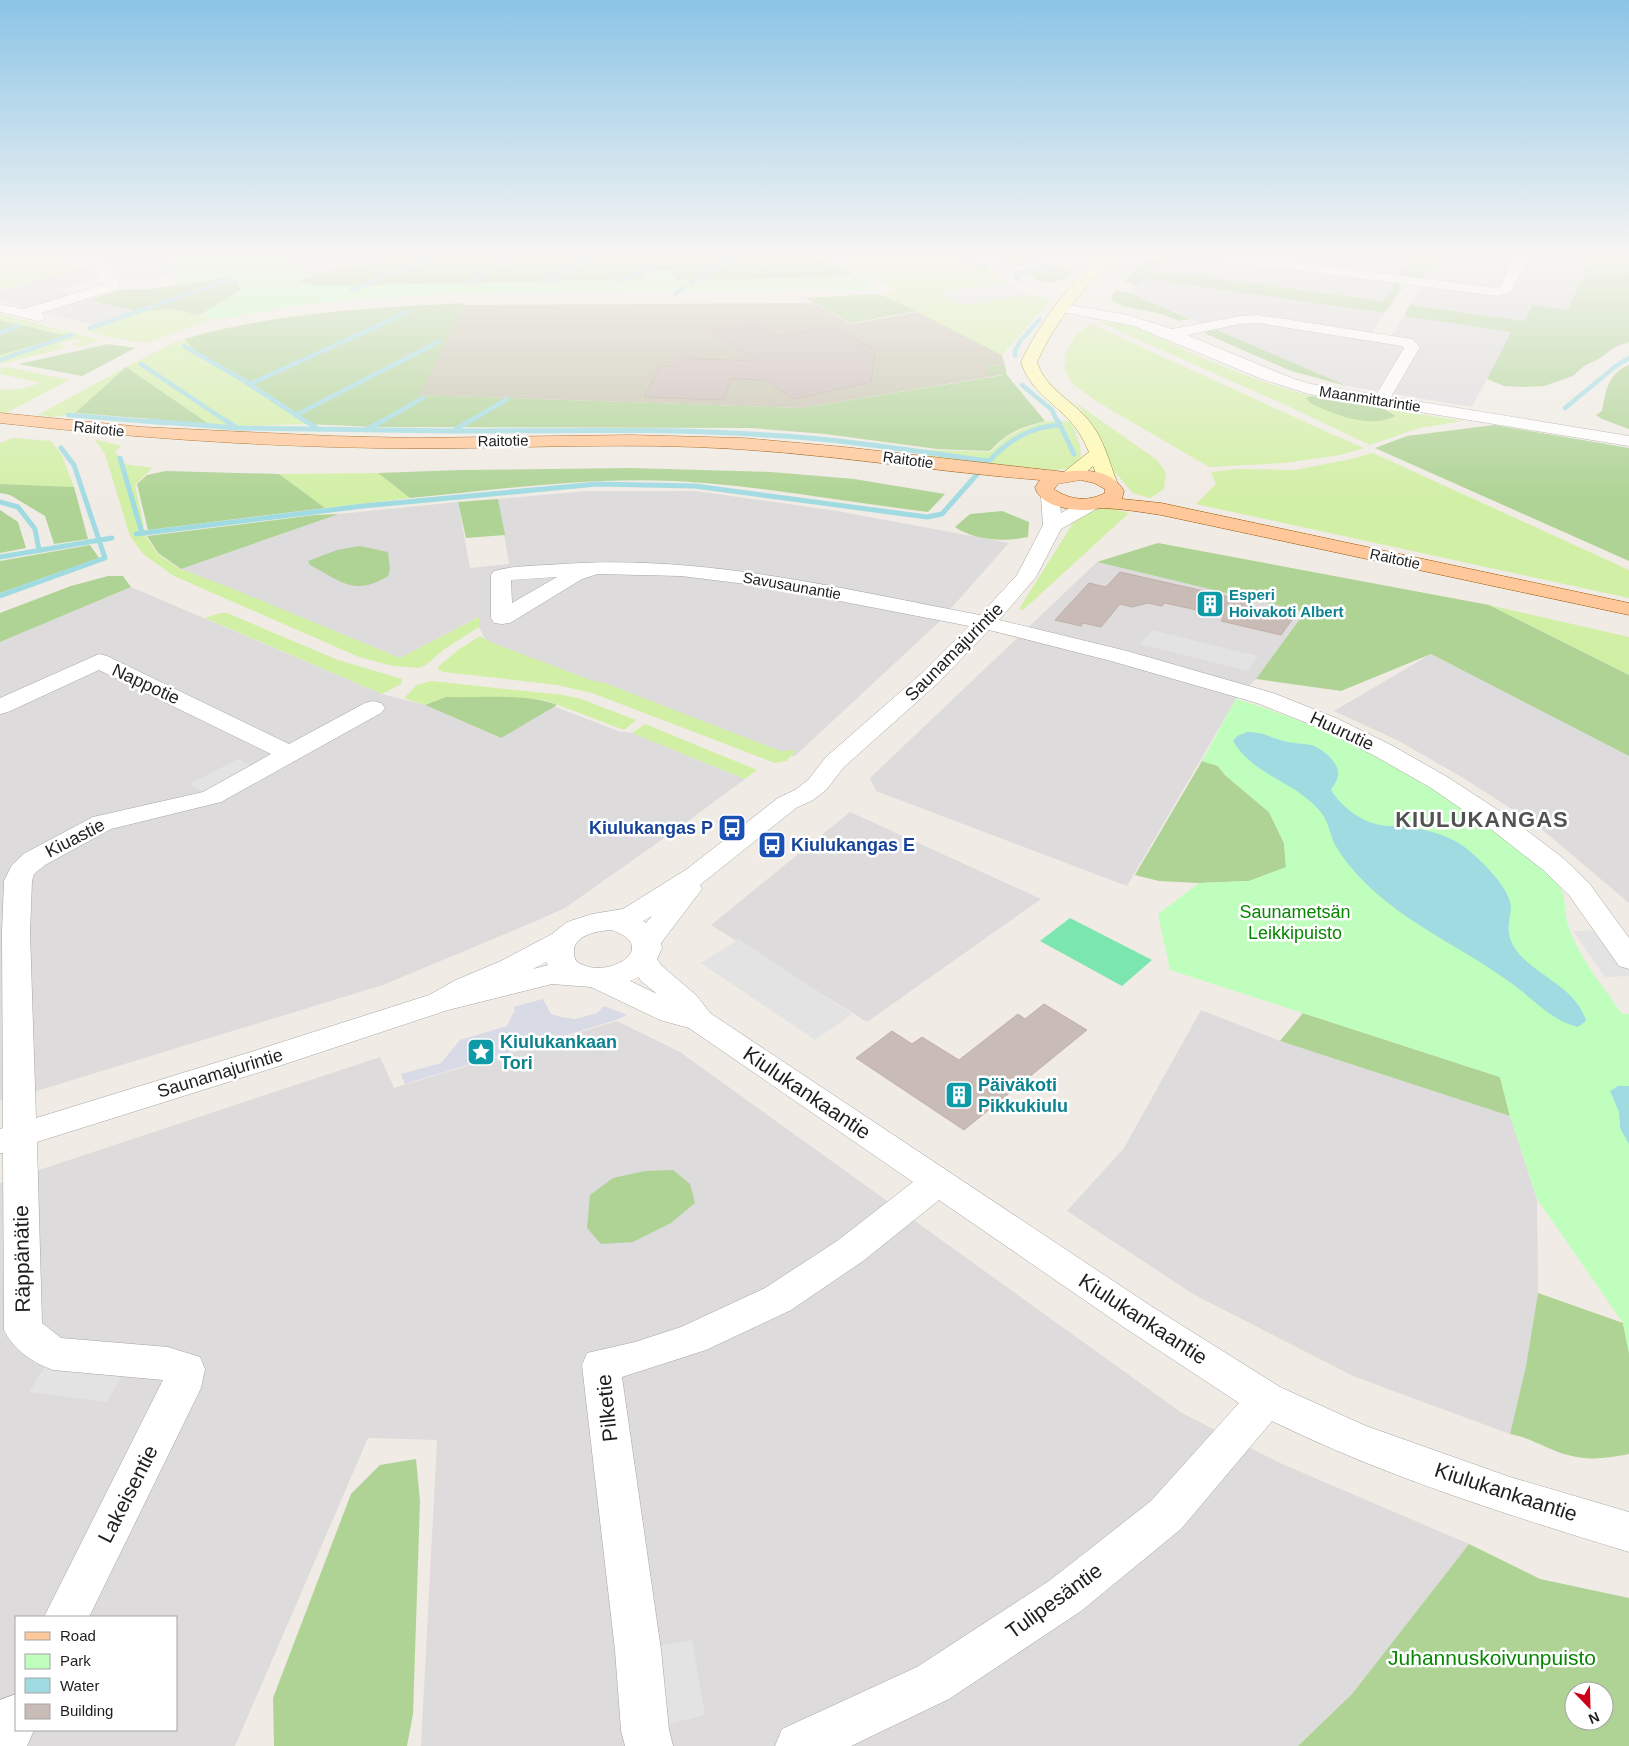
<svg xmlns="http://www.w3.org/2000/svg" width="1629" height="1746" font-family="Helvetica,sans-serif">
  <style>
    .residential { fill: #dddbdc; fill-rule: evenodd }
    .construction { fill: #c6c3af }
    .grass { fill: #d2efa6 }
    .forest { fill: #afd395; fill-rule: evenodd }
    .park { fill: #c0febd }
    .pitch { fill: #7be6b0 }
    .parking { fill: #e3e3e3 }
    .plaza { fill: #d8dae6 }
    .water { fill: #a1dbe2 }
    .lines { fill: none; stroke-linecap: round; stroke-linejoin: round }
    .stream-far1 { stroke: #a1dbe2; stroke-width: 4.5 }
    .stream { stroke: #a1dbe2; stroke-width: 5 }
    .building { fill: #c9bcb7; stroke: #c3afa5 }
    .street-casing { stroke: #a6a6a6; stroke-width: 1 }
    .secondary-casing { stroke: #7b7a00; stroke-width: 1 }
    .primary-casing { stroke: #995400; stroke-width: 1 }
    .street { fill: #fff; fill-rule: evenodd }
    .secondary { fill: #fffab4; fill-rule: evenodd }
    .primary { fill: #ffc89a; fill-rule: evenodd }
    .labels { text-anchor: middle; stroke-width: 5; stroke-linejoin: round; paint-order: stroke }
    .far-street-label { font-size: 15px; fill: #1f1f1f; stroke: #fff }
    .far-culture-label { font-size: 15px; font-weight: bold; fill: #0d838f; stroke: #fff; text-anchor: start }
    .street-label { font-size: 18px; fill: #1f1f1f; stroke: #fff }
    .transit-label { font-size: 18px; font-weight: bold; fill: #164399; stroke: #fff; text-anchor: end }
    .park-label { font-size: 18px; fill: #078702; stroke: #fff }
    .culture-label { font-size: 18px; font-weight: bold; fill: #0d838f; stroke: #fff; text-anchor: start }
    .near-street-label { font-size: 21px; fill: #1f1f1f; stroke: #fff }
    .near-park-label { font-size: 21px; fill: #078702; stroke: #fff }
    .district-label { font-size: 22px; font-weight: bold; letter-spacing: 1px; fill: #525252; stroke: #fff }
  </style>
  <rect width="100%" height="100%" fill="#f0ebe4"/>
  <g class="residential">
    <path d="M105,255H162L177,275L123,282Z"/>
    <path d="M323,255H411L311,275L286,262Z"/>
    <path d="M1168,255H1594L1567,310L1534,305L1524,321L1410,305L1423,286L1397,282L1383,301L1152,270Z"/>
    <path d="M88,266L96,279L58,291L73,295L31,309L0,301V291Z"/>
    <path d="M1144,279L1385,313L1371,333L1391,336L1404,316L1512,332L1472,407L1347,386L1130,293Z"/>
    <path d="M86,299L136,311L93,325L44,313Z"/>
    <path d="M589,491H696L837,511L1009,543L937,624L795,756L777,754L486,641L479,627L478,617L400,658L181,569L339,514L458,502L470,568L509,564L498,499Z"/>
    <path d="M1097,562L1305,612L1256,679L1236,699L1127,886L876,791L870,778Z"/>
    <path d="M131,587L382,694L425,705L500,738L553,706L618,731L632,733L745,779L684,824L565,908L536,921L383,985L43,1089L0,1100V642Z"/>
    <path d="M1431,654L1629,756V903L1538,826L1465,779L1399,741L1334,711Z"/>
    <path d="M850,812L1041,899L867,1022L711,925Z"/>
    <path d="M1201,1010L1280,1041L1510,1116L1537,1199L1538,1293L1526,1366L1510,1434L1353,1376L1193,1294L1067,1211L1124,1148Z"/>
    <path d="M617,1021L680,1052L1182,1413L1282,1464L1469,1544L1352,1694L1298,1746H421L437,1440L368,1438L235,1746H0V1183L380,1057L394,1088ZM16,1617H176V1730H16Z"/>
  </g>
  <path class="construction" d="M813,303L851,324L918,312L1002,355L1005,366L987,365L1007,374L802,408L418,395L463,305Z"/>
  <g class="grass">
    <path d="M0,255H49L77,269L0,291Z"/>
    <path d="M829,255H946L997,274L1007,283L940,293C945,296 954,304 961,304C980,305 1036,285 1049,302L1002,355L918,312L883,297L893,288Z"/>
    <path d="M170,309L214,318L147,343L111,338L87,331C106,313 144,310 170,309Z"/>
    <path d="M0,314L93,338L98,339L94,343L76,347L72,344L82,342L78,339L60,343L67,348L0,364V355L66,336L0,320Z"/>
    <path d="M1099,322C1139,321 1168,344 1203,358C1239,373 1274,387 1312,396L1306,398L1396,415L1388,409L1463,421L1419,428L1370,445L1288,406Z"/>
    <path d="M1091,324L1327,432L1364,448L1340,455L1284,463L1209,467L1096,401L1073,384L1064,369L1066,353L1075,336Z"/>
    <path d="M185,339L195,351L306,424L212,427L126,367L75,413L55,417L38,415L126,367L173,343Z"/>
    <path d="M1,367H7L69,380L6,413H0V390L20,389L41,383L0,374Z"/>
    <path d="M1076,403L1157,460L1166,473L1164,489L1150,498L1133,493L1115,472L1099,435Z"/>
    <path d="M1047,421L1071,422C1087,458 1087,469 1044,471L923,457L931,450L991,452C1010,432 1020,429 1047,421Z"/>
    <path d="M13,438L51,441L62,456L74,487L0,484V443Z"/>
    <path d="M94,439L121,446L115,452L125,464L152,468L135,485L146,537L157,553L165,559L180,569L226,586L400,658L479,617V627L443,650L426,665L418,668L393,666L359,657L174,576L143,554L130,536L105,454Z"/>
    <path d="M1373,453L1629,570V598L1196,504L1216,484L1211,472L1237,469L1295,470L1351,459Z"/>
    <path d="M378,473L410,498L325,508L279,474Z"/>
    <path d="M1108,508L1129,513L1023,610L1019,609L1075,520L1091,510Z"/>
    <path d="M1489,605L1629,637V675Z"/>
    <path d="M221,613H227L338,660L402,679L401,684L382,694L205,618Z"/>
    <path d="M480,636L490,642L593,681L605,683L780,751L797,750L786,761L775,763L592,693L557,685L444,672L439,670L438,667L458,650Z"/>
    <path d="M431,681L563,695L581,699L636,720L624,730L545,700L446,697L425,705L404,698L417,685Z"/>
    <path d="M645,724L757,770L745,779L632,733Z"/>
  </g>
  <g class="forest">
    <path d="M412,255H812L853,274L840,277L676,280L670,270L648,271L644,279L367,286C345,286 315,291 297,280L313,277L311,275Z"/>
    <path d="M986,255H1044C1014,272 1015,265 986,255Z"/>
    <path d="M1168,255L1152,270L1383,301L1396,282L1402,288L1385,313L1145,279L1137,286L1124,281C1138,267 1148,258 1168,255Z"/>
    <path d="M1373,255H1440L1423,280L1397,276L1409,259Z"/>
    <path d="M1594,255H1629V342L1615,347L1599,359L1584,366L1573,376L1544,386L1524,387L1504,386L1487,379L1511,332L1404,316L1410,305L1524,321L1533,305L1567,310Z"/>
    <path d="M1055,268L1068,269L1072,274C1059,284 1042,287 1030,274Z"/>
    <path d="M233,276L242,290L200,315L170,309L136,311L88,300L124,289H151Z"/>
    <path d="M1115,291L1130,293L1190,319L1179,321L1161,314L1123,306L1113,301L1111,296Z"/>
    <path d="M878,294L917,311L851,323L805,298Z"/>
    <path d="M464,303L419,395L802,408L1004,375L987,373V365L1005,366L1007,375L1045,421C1020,428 1009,431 990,451L937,449L825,434L751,428L375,427L306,424L195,351L185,339C276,312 371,308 464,303Z"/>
    <path d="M0,320L67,336L0,355Z"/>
    <path d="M1217,330L1347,386L1291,371L1206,334L1207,331Z"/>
    <path d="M108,344L135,348L82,376L19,364Z"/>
    <path d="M1629,365V429L1602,419L1596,415L1602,411C1606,391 1607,374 1629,365Z"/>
    <path d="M126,367L212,426V427L152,419L75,413Z"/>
    <path d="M1312,396C1339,401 1374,399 1396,416C1369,429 1335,415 1310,403L1306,398Z"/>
    <path d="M1494,425L1629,448V561L1375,448L1407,436Z"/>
    <path d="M631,468L771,472L854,479L945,494L928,512C854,503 779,489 704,483C606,474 507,489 410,498L378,473L460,470Z"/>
    <path d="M166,471L279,474L325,508L148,530L137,484L147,475Z"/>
    <path d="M0,484L74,487L88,539L54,544L45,516L10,495L0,493Z"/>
    <path d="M498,499L505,535L466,538L458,502Z"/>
    <path d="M0,510L18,522L26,548L0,553Z"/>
    <path d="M1002,511L1029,522L1028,537C1005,542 975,541 955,527L970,514Z"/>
    <path d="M339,514L181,569L158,553L147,536L315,515Z"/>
    <path d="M1158,543L1489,605L1629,675V756L1431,654L1341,691L1256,679L1305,612L1097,562Z"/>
    <path d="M90,545L99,558L0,593V561Z"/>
    <path d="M360,546L388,552L390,569L388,576C354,597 341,581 310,565L308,561L337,550Z"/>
    <path d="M108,576H123L131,587L0,642V613L71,586Z"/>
    <path d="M446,697C478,698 529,693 557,705L501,738L425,705Z"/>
    <path d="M1202,761L1218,766L1225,775L1269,812L1284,843L1286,868L1249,881L1199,883L1159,881L1135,875Z"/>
    <path d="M1303,1013L1500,1077L1510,1116L1280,1041Z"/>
    <path d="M673,1170L690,1184L695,1203L671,1223L633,1242L601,1244L587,1228L590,1195L613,1178L645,1171Z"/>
    <path d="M1538,1293L1623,1323L1629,1353V1454C1609,1458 1588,1461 1568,1455C1548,1450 1532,1438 1510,1434L1526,1366Z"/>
    <path d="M416,1459L420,1501L413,1714L407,1746H274L273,1698L351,1494L380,1465Z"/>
    <path d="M1469,1544L1540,1579L1629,1598V1746H1298L1352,1694ZM1574,1691H1604V1721H1574Z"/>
  </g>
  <g class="park">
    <path d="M162,255H274L277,256L302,255L282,259L314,277L297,280L303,284L324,286L644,279L648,271L670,270L676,280L840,277L853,274L876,291L817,289L468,293L349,300L288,307L221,319L200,315L241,290L233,276L182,285Z"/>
    <path d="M1236,699C1335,728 1432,780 1513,844C1529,857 1549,869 1560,887C1566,896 1564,906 1566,916C1567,923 1570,931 1573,938C1585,965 1605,989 1622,1014H1629V1353L1623,1323L1537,1199L1510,1116L1500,1077L1170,970L1158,914L1199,883L1249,881L1286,867L1284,843L1269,812L1225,775L1218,766L1202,761Z"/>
  </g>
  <path class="pitch" d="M1070,918L1152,960L1122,986L1040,941Z"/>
  <g class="parking">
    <path d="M1007,283L1028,295L959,304L939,293Z"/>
    <path d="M1152,630L1258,656L1248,671L1140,644Z"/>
    <path d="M238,759L261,771L212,797L189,784Z"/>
    <path d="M1608,930L1629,959V976L1605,977L1573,931Z"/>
    <path d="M739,939L831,1000L852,1014L815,1040L701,963Z"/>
    <path d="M53,1354L130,1362L107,1402L29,1392Z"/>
    <path d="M692,1640L705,1715L645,1730L638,1650Z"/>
  </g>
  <path class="plaza" d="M543,999L551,1014L561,1017L575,1019L597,1013L604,1006L627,1015L616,1020L405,1084L401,1074L441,1063L460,1040L507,1026L515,1010L513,1007Z"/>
  <g class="water">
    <path d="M1247,732C1265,732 1268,737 1284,741C1293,744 1303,743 1311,745C1322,748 1337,761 1338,772C1339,779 1334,785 1331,790C1340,805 1359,820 1376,824C1385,827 1396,825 1406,827C1424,829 1445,834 1460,844C1477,855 1511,888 1511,908C1511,913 1509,918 1509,923C1507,937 1513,948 1522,957C1543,978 1578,991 1586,1021L1578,1027C1552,1021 1536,1001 1515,986C1461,945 1393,920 1349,865C1344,859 1338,850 1334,843C1329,831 1328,819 1318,809C1293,781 1253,775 1233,741L1237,736Z"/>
    <path d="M1618,1086H1629V1144L1620,1128L1619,1112L1610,1091Z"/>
  </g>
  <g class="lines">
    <g class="stream-far1">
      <path d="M954,255L985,268"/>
      <path d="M492,271L525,255"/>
      <path d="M1019,280L1015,276L1016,274L1057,264"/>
      <path d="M622,281L668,255"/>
      <path d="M544,282L599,255"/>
      <path d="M467,283L488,273"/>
      <path d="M692,283L737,255"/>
      <path d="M352,290L435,255"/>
      <path d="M675,294L684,288"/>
      <path d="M90,328L232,279"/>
      <path d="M0,333L18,326"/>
      <path d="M1024,337L1040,319"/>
      <path d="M184,346L243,380L308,423"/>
      <path d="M1015,356V351L1021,340"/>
      <path d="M0,360L71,335"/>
      <path d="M141,364L229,423"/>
      <path d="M250,384L408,312"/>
      <path d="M1022,385L1052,410L1058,423"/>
      <path d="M1565,408L1616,366L1629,358"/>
      <path d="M68,415L166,423"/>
      <path d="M296,415L440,341"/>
      <path d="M379,423L423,398"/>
      <path d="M467,423L507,399"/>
    </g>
    <g class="stream">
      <path d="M150,421L237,428"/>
      <path d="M227,421L237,428L453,431"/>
      <path d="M306,421L318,429"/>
      <path d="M469,421L453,431C558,431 663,428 767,435C842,439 915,451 989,461C1009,440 1030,427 1059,425"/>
      <path d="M1058,421L1074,454"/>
      <path d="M366,430L382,421"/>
      <path d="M120,458L142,533"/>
      <path d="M0,502L18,507L35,529L39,550"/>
      <path d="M136,534L363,506L597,484L695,486L927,517L942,514L979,472"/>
      <path d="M0,557L112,538"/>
      <path d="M0,596L105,558L74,465L61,448"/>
    </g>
  </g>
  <g class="building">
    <path d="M755,322L778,336L832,326L873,349L875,354L871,382L794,399L765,380L731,379L723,400L644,397L660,366H674L677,358L757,361L709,330Z"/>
    <path d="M1120,572L1252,602L1249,606L1294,617L1281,635L1221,621L1224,616L1165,603L1162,606L1148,603L1132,607L1120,604L1101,627L1083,623L1081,626L1055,620L1089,583L1106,587Z"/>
    <path d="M1044,1004L1087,1030L964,1130L856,1058L892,1031L912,1044L922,1037L959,1060L1018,1014L1025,1019Z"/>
  </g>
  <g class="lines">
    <defs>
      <g id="street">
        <path d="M87,255H101L120,286L118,289L41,313L45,317L43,320L38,321L0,312V304L24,309L105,284Z"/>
        <path d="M1203,255H1240L1496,288L1500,286L1516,255H1530L1511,292L1497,296L1210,259Z"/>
        <path d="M1063,304L1128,315L1172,329L1240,316L1258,315L1412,339L1420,347L1391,397L1629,436V446L1309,394L1262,379L1134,326L1058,311L1056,308L1058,305ZM1258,323L1402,346L1404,348L1376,395L1311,384L1294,379L1187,335L1240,324Z"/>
        <path d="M1050,490L1057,492L1059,496L1061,513L1084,500L1091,498L1098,500L1100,504L1098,508L1061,529L1036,577L999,620L1127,651L1273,693L1336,718L1393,746L1449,778L1510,818L1563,858L1589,883L1629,938V969L1619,966L1569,895L1543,870L1492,830L1431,788L1375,756L1320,728L1257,703L1111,661L989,630L938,683L844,767L826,790L813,800L796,808L700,885L702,889L661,943L662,948L657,959L662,966L697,996L710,1013L1151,1306L1280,1387L1366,1426L1510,1477L1629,1512V1552C1508,1515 1386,1477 1272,1421L1181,1529L1081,1611L949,1699L851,1746H775L782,1729L917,1667L1049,1581L1151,1501L1239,1403L1125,1328L939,1200L863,1261L791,1310L706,1350L622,1377L661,1650L669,1730L673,1746H625L621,1730L615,1650L582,1365L587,1353L635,1342L681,1327L765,1288L837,1241L913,1182L689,1028L660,1020L591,987L552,984L448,1010L276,1067L37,1142L42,1323L61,1338L168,1347L200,1357L205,1369L201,1388L89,1617H44L163,1380L53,1370C33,1363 13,1349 4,1330L3,1153H0V1129L3,1128L2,932L4,881L12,865L25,853L93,817L203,792L271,754L99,670L8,712L0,714V698L99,654L107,656L289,744L365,703L373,701L381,703L385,708L381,713L221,802L111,829L45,865L34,874L32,881L30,932L36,1118L254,1051L429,995L456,980L501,961L552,934L567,922L592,914L623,909L687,869L778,798L795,790L808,780L826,757L922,673L969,626L762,586L681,576L598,574L582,579L510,623L502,624L494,623L491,618V575L494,571C515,565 540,566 562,564C703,554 842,589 980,615L1017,575L1043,525L1041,496L1043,492ZM557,577L512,603L511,580ZM652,916L646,923L643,921ZM611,930C664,947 604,983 576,961C566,937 594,931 611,930ZM546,962L548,965L533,969ZM639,977L640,980L657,994L630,981Z"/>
        <path d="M16,1694V1730H34L27,1746H0V1700Z"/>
      </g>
      <path id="secondary" d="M1107,255H1123C1116,264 1104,269 1096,277C1072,301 1051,331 1037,362C1046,390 1073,400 1090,422C1104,440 1109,461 1117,482L1115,486L1108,488L1101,486L1093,466C1084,474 1077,482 1065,479L1062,475L1065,471L1089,452C1084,441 1079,431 1071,422C1052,401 1030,390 1021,362C1040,323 1070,279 1107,255Z"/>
      <path id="primary" d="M0,413L142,427L331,436L414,438L631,435L743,438L844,447L1065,472C1087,469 1112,470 1124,491L1122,499L1161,503L1629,603V615L1161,515C1142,512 1122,509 1103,508C1098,508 1093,510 1088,510C1072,511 1039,506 1035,487L1040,480C925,471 812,451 696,447C590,443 483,450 376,448C251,446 125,437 0,423ZM1081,480L1094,483L1105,489V493C1088,502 1069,500 1054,489L1058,484Z"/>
    </defs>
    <use href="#street" class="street-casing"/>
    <use href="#secondary" class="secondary-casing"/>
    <use href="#primary" class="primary-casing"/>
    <use href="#street" class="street"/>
    <use href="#secondary" class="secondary"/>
    <use href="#primary" class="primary"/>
  </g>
  <linearGradient id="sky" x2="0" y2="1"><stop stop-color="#8bc4e6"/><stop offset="0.51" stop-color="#f8f6f3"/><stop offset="1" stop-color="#f8f6f3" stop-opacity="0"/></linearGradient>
  <rect width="1629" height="499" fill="url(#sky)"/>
  <defs>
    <symbol id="building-square" viewBox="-11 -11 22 22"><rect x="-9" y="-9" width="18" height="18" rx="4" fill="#0f9aa8" stroke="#fff"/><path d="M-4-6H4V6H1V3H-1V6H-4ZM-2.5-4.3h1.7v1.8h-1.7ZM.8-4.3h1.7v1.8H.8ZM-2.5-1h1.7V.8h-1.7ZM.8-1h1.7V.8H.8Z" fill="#fff"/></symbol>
    <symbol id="bus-square" viewBox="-11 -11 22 22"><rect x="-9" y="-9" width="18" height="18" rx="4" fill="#1a4fb4" stroke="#fff"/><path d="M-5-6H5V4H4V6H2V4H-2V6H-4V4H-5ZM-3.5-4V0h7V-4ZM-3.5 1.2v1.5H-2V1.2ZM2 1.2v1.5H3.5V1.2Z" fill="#fff"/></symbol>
    <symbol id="sight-square" viewBox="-11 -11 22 22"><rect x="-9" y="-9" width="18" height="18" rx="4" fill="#0f9aa8" stroke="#fff"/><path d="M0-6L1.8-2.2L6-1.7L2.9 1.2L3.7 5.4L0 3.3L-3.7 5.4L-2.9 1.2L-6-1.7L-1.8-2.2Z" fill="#fff"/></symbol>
  </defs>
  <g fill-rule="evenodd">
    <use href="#building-square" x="1194" y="588" width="32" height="32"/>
    <use href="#bus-square" x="716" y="812" width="32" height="32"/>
    <use href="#bus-square" x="756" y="829" width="32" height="32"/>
    <use href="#sight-square" x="465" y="1036" width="32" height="32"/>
    <use href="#building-square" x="943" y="1079" width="32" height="32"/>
  </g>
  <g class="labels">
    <g class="far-street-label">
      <text transform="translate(1370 399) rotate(9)" y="5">Maanmittarintie</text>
      <text transform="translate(99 429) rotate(6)" y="5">Raitotie</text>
      <text transform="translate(503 441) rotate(-1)" y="5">Raitotie</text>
      <text transform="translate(908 460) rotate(8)" y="5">Raitotie</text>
      <text transform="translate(1395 559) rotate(12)" y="5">Raitotie</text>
      <text transform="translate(792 586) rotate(10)" y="5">Savusaunantie</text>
    </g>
    <g class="far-culture-label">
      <text x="1229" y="600">Esperi<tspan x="1229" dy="17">Hoivakoti Albert</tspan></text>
    </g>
    <g class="street-label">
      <text transform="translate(954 652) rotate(-45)" y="6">Saunamajurintie</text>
      <text transform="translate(146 684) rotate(25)" y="6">Nappotie</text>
      <text transform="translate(1342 731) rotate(25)" y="6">Huurutie</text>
      <text transform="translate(75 838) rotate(-27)" y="6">Kiuastie</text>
      <text transform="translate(220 1073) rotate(-17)" y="6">Saunamajurintie</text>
    </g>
    <g class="transit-label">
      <text x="713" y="834">Kiulukangas P</text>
      <text x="791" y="851" text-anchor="start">Kiulukangas E</text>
    </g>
    <g class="park-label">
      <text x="1295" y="918">Saunametsän<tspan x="1295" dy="21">Leikkipuisto</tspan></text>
    </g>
    <g class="culture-label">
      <text x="500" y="1048">Kiulukankaan<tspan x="500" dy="21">Tori</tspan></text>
      <text x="978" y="1091">Päiväkoti<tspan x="978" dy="21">Pikkukiulu</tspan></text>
    </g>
    <g class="near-street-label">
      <text transform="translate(807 1093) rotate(34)" y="7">Kiulukankaantie</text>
      <text transform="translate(22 1259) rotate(-91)" y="7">Räppänätie</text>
      <text transform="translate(1143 1319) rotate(33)" y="7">Kiulukankaantie</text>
      <text transform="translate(607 1408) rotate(-96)" y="7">Pilketie</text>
      <text transform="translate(1506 1492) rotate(18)" y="7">Kiulukankaantie</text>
      <text transform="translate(128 1494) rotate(-63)" y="7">Lakeisentie</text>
      <text transform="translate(1054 1601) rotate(-36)" y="7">Tulipesäntie</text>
    </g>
    <g class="near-park-label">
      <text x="1492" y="1665">Juhannuskoivunpuisto</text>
    </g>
    <g class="district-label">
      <text x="1482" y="827">KIULUKANGAS</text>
    </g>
  </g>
  <rect x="15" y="1616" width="162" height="115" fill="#ffffff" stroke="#a5a5a5"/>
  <rect x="25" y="1632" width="25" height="8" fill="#ffc89a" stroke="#a5a5a5"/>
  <text x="60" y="1641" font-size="15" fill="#1f1f1f">Road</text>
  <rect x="25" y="1654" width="25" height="15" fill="#c0febd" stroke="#a5a5a5"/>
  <text x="60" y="1666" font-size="15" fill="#1f1f1f">Park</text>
  <rect x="25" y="1678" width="25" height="15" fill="#a1dbe2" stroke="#a5a5a5"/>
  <text x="60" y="1691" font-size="15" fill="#1f1f1f">Water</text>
  <rect x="25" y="1704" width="25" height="15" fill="#c9bcb7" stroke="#a5a5a5"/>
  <text x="60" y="1716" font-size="15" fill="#1f1f1f">Building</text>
  <g transform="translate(1589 1706) rotate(157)"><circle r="24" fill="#ffffff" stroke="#a5a5a5"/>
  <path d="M0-4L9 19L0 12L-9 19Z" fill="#cd0018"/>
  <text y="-8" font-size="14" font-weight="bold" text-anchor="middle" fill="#1f1f1f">N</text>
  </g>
</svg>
